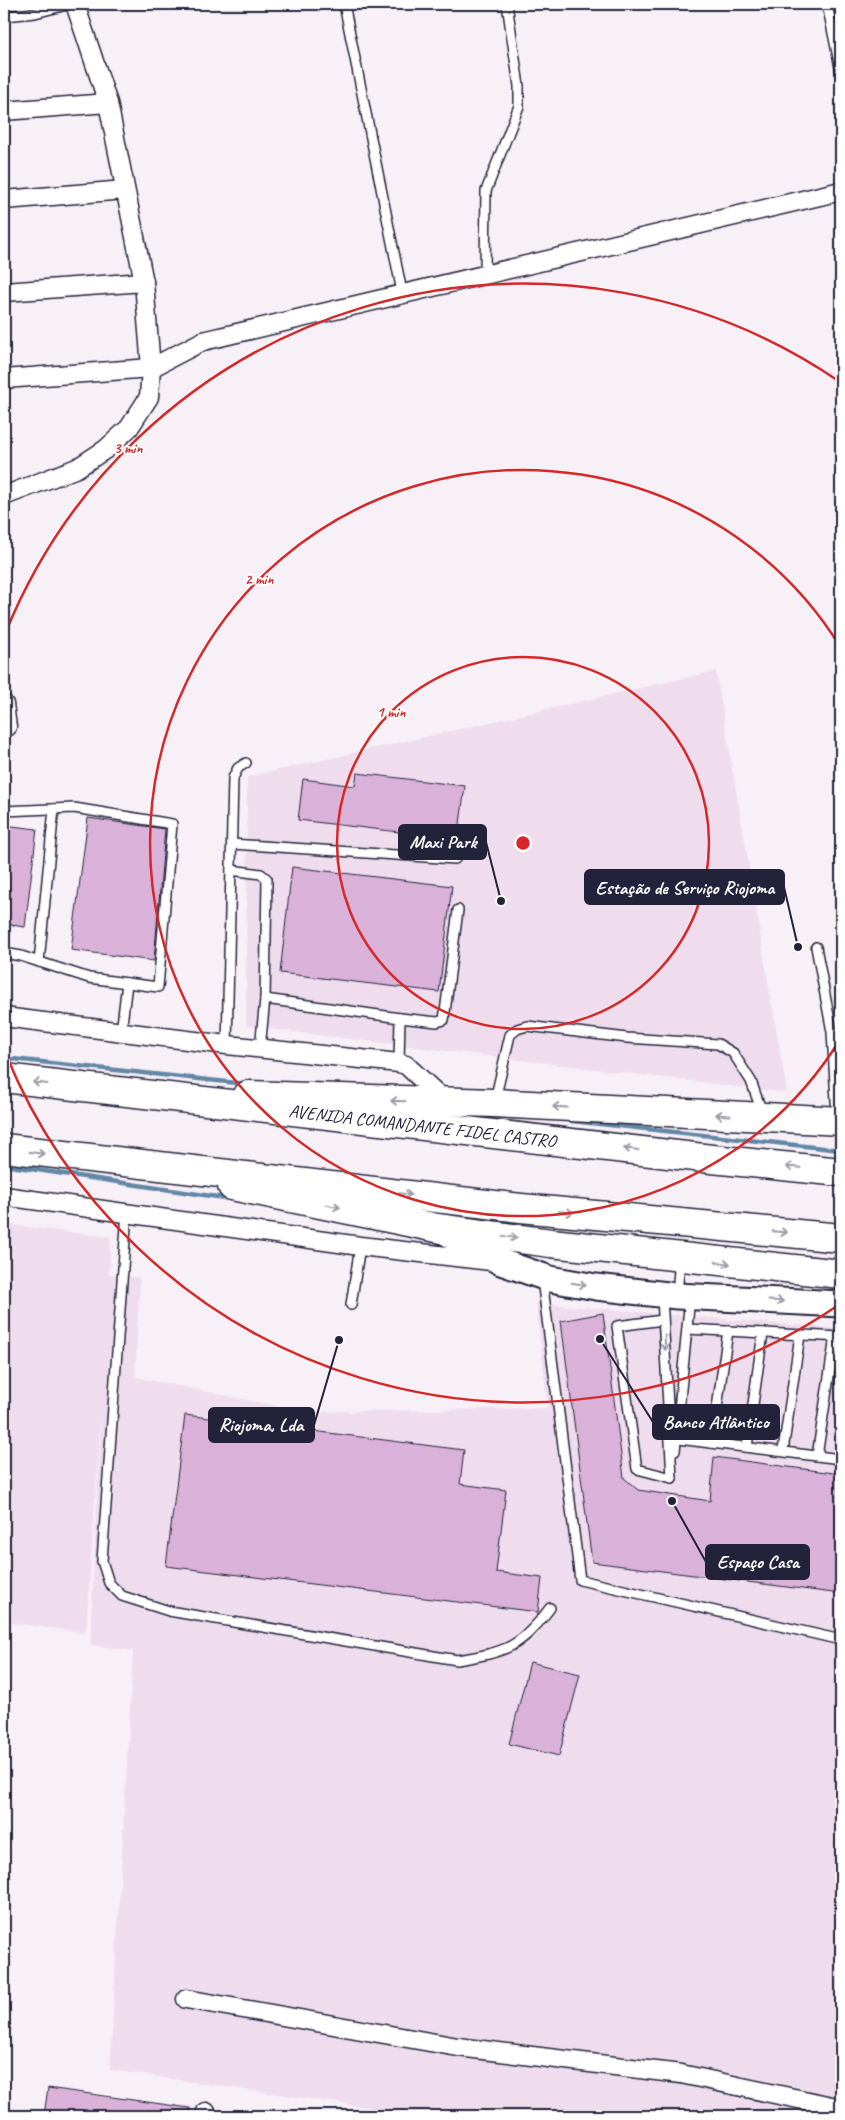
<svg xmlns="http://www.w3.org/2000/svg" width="845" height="2120" font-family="Caveat,sans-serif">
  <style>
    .built { fill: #efddee }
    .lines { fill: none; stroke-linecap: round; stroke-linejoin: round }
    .stream { stroke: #6287a6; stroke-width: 4.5 }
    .building { fill: #dab2d9; stroke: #22223b }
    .lane-casing { stroke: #22223b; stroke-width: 12 }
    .street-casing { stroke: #22223b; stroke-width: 21 }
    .secondary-casing { stroke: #22223b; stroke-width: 29 }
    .primary-casing { stroke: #22223b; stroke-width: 31 }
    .highway-casing { stroke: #22223b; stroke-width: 31 }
    .lane { stroke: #fff; stroke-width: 9 }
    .street { stroke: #fff; stroke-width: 18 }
    .secondary { stroke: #fff; stroke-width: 25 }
    .primary { stroke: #fff; stroke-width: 28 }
    .highway { stroke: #fff; stroke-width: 28 }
    .oneway { stroke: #9c9ca7 }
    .ring { fill: none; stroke: #d62828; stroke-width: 2.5 }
    .labels { text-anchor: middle; stroke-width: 4; stroke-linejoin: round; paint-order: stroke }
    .street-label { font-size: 18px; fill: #22223b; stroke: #fff }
    .centre { fill: #d62828; stroke: #fff; stroke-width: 2.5 }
    .ring-label { font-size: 15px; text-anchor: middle; font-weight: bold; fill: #d62828; stroke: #fff; stroke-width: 4; stroke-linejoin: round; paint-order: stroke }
    .leader { fill: none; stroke: #22223b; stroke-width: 2 }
    .callout-dot { fill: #22223b; stroke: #fff; stroke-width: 2 }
    .callout { fill: #22223b; stroke: #22223b; stroke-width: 2 }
    .callout-label { font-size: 19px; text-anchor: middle; font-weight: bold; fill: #fff }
  </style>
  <rect width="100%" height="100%" fill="#f8f0f7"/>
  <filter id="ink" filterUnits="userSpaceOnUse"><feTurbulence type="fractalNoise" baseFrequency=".02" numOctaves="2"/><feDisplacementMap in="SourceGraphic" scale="10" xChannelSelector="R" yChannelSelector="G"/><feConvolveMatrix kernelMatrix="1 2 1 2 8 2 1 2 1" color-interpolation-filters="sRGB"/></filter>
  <g filter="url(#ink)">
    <g class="built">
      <path d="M716,671L787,1093L246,1026L247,777Z"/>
      <path d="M4,1224L111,1237L109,1274L140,1278L135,1377L306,1412L548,1408L536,1303L841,1329V2116H426L110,2070L133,1651L90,1645L101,1411L86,1633L4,1622Z"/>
    </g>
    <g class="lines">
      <g class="stream">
        <path d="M13,1059L246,1084"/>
        <path d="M572,1121L841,1150"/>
        <path d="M4,1165L231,1199"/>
      </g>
    </g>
    <g class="building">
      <path d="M357,773L465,786L458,839L298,820L303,779L355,786Z"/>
      <path d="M88,818L165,829L154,961L71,950Z"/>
      <path d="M4,825L37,829L25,927L4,924Z"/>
      <path d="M292,867L452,886L439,992L280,973Z"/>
      <path d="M603,1313L624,1478L638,1490L710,1501L714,1457L841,1474V1594L592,1562L561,1321Z"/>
      <path d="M185,1415L464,1450L460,1484L506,1490L496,1572L542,1578L538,1612L166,1566Z"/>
      <path d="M530,1662L580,1674L559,1756L509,1744Z"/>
      <path d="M48,2088L190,2108V2116L44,2115Z"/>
    </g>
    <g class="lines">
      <defs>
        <g id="lane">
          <path d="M344,4L402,292"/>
          <path d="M827,4L841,72"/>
          <path d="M4,16L35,13L71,4"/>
          <path d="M485,273L486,191L519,106V86L507,4"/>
          <path d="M4,811L74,808L172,824L158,987L89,978L21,956L4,953"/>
          <path d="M232,844L455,859"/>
          <path d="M231,870L261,874L267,879L265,999"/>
          <path d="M816,947L832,1032L837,1118"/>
          <path d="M39,962L54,809"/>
          <path d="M121,1032L127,983"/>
          <path d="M227,1045L233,778L238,768L246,763"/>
          <path d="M260,1048L265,999L400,1018"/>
          <path d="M399,1063L400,1018L437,1022L444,1020L458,910"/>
          <path d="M495,1100L510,1035L517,1029L527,1026L627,1038L718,1044L733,1053L751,1081L763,1115"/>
          <path d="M127,1212L102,1561L109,1583L122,1596L169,1611L457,1660C506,1652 520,1648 550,1608"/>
          <path d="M542,1279L580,1580L841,1640"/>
          <path d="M677,1295L680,1258"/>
          <path d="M662,1297L672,1478"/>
          <path d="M351,1305L360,1246"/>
          <path d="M663,1320L617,1326L637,1469L672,1478"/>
          <path d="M687,1329L841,1337"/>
          <path d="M670,1438L841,1459"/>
          <path d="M712,1443L728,1331"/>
          <path d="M747,1447L763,1333"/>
          <path d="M675,1451L690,1297"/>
          <path d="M783,1451L800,1335"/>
          <path d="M817,1456L835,1337"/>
        </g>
        <g id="street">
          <path d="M4,111L108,103"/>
          <path d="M4,200L125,190"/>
          <path d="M4,292L144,282"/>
          <path d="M4,379L151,368L203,341L841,191"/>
          <path d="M4,496L77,468L106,449L129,428L149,397L151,368L144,282L108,103L75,4"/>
          <path d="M4,704L7,727"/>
          <path d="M4,1017L227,1045L399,1063L406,1065L446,1102"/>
          <path d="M4,1196L360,1246L491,1261"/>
          <path d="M186,1999L458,2047L681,2074L841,2108"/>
          <path d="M205,2116L206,2112"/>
        </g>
        <path id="secondary" d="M442,1230L501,1262L550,1279L596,1287L677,1296L841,1304"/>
        <g id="primary">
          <path d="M248,1095L494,1103L841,1121"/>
          <path d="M232,1186L437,1228L551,1243L841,1274"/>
        </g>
        <g id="highway">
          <path id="s1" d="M4,1078L712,1159L841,1172"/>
          <path d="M4,1148L521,1208L841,1238"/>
        </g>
      </defs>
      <use href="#lane" class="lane-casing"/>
      <use href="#street" class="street-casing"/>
      <use href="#secondary" class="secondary-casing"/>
      <use href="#primary" class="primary-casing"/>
      <use href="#highway" class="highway-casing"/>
      <use href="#lane" class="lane"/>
      <use href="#street" class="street"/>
      <use href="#secondary" class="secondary"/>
      <use href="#primary" class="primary"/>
      <use href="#highway" class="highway"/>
    </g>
    <defs><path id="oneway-shaft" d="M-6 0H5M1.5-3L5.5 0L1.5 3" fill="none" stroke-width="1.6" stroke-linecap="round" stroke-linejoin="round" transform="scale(1.25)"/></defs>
    <g class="oneway">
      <use href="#oneway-shaft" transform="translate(40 1083) rotate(-173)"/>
      <use href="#oneway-shaft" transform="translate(398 1101) rotate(-178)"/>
      <use href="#oneway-shaft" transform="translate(560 1107) rotate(-177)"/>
      <use href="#oneway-shaft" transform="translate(723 1115) rotate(-177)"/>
      <use href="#oneway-shaft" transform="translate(631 1149) rotate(-173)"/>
      <use href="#oneway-shaft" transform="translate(37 1153) rotate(7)"/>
      <use href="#oneway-shaft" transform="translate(793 1167) rotate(-174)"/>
      <use href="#oneway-shaft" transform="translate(404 1194) rotate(7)"/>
      <use href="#oneway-shaft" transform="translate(333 1206) rotate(12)"/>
      <use href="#oneway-shaft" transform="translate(566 1212) rotate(5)"/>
      <use href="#oneway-shaft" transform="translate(780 1232) rotate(5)"/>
      <use href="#oneway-shaft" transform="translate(510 1237) rotate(8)"/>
      <use href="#oneway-shaft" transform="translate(723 1263) rotate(7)"/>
      <use href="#oneway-shaft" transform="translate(579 1284) rotate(10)"/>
      <use href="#oneway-shaft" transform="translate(776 1301) rotate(3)"/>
      <use href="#oneway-shaft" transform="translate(665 1343) rotate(87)"/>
    </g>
  </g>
  <g class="ring">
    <circle cx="523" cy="843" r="186"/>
    <path d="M841 1038A373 373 0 1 1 841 648"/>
    <path d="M840 1304A559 559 0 0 1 5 1052M5 634A559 559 0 0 1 840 382"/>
  </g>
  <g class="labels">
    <g class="street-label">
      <text dy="6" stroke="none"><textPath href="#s1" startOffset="421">AVENIDA COMANDANTE FIDEL CASTRO</textPath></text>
    </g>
  </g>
  <circle cx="523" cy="843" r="8" class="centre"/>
  <g class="ring-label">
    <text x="128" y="453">3 min</text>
    <text x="259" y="584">2 min</text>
    <text x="391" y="717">1 min</text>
  </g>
  <path class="leader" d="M501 901L486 842M798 947L784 887M600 1339L653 1422M339 1340L314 1425M672 1501L706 1562"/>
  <g class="callout-dot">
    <circle cx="501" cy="901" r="5"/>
    <circle cx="798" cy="947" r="5"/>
    <circle cx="600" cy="1339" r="5"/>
    <circle cx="339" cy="1340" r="5"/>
    <circle cx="672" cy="1501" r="5"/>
  </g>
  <g class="callout">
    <rect x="399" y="825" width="87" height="34" rx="5"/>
    <rect x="585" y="870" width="199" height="34" rx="5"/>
    <rect x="653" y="1405" width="126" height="34" rx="5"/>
    <rect x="209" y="1408" width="105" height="34" rx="5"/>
    <rect x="706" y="1545" width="103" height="34" rx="5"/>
  </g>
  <g class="callout-label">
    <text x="443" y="848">Maxi Park</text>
    <text x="685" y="894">Estação de Serviço Riojoma</text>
    <text x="716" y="1428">Banco Atlântico</text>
    <text x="261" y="1431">Riojoma, Lda</text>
    <text x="758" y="1568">Espaço Casa</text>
  </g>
  <rect width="845" height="2120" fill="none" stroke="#fff" stroke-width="20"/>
  <rect x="10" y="10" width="825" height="2100" fill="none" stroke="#22223b" stroke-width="2" filter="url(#ink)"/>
</svg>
